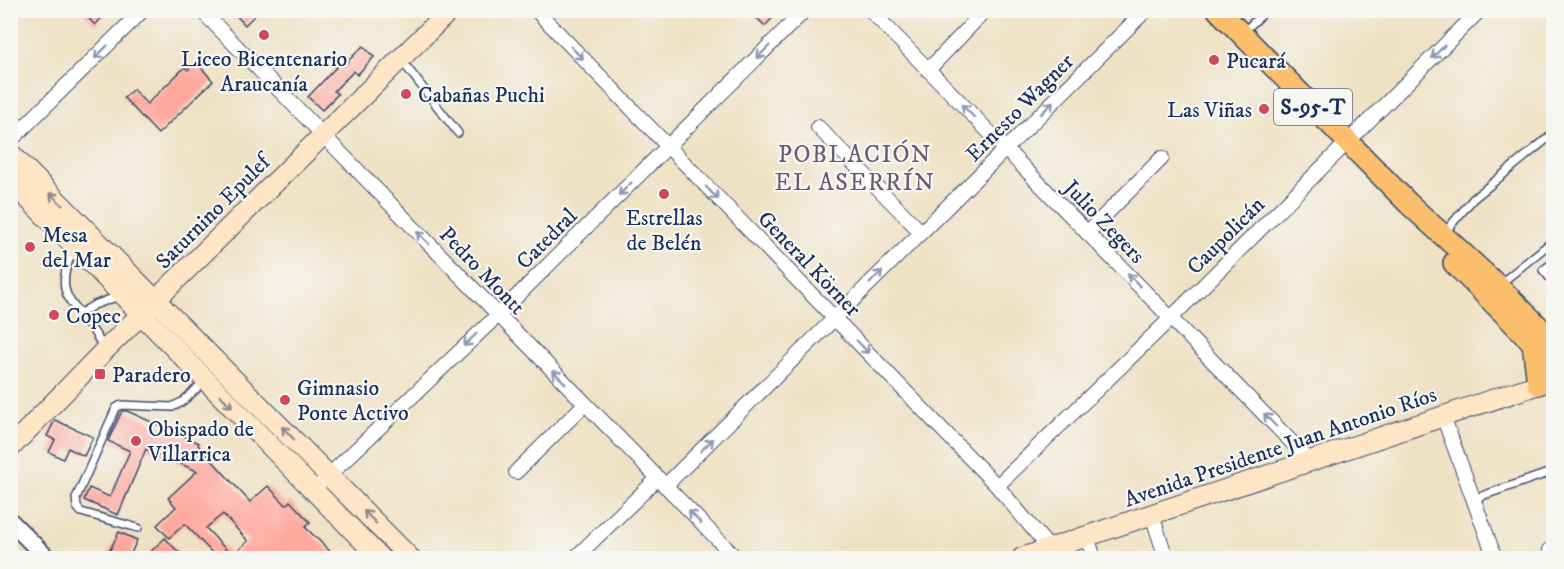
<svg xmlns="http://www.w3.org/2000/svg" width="1564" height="569" font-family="'IM FELL DW Pica',serif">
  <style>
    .building { fill: #fea79d; fill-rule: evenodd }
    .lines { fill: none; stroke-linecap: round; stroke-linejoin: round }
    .service-casing { stroke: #3b4a6d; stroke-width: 10 }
    .minor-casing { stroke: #3b4a6d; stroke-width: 16 }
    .tertiary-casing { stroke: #3b4a6d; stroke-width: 20 }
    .secondary-casing { stroke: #3b4a6d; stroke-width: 22 }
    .primary-casing { stroke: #3b4a6d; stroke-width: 24 }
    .service { stroke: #fff; stroke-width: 7 }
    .minor { stroke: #fff; stroke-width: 14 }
    .tertiary { stroke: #fff; stroke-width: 16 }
    .secondary { stroke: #fde5c5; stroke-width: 20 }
    .primary { stroke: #fabe6d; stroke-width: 21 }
    .oneway { stroke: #8d97ae }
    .oneway2 { stroke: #8c8a92 }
    .poi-dot { fill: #d1495b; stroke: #f6f6f2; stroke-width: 2 }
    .labels { text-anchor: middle; stroke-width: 4.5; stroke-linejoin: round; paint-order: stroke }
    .shield { fill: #f6f6f2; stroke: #5d6b8a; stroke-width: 1.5 }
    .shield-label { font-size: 21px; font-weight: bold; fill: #1b2f5e }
    .poi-label { font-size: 22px; fill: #1b2f5e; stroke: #f6f6f2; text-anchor: start }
    .street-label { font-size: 22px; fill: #1b2f5e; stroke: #f6f6f2 }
    .neighbourhood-label { font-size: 24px; letter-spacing: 1.5px; fill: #6a5974; stroke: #f6f6f2 }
  </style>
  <rect width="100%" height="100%" fill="#f6f6f2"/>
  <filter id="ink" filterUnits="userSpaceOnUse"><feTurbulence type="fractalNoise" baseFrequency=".0167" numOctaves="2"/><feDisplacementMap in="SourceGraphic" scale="12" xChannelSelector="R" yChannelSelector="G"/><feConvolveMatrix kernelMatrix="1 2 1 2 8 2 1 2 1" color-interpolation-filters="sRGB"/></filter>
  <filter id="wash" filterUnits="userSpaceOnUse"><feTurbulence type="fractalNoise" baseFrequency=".008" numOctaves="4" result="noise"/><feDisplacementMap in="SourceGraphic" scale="24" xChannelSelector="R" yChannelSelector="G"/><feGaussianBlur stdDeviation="1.35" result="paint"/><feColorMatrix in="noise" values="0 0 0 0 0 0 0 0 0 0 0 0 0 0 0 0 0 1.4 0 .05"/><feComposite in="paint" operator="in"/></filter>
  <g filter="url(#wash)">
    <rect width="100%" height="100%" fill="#efe1c3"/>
    <g id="blocks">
      <g class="building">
        <path d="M81,10H109L95,25Z"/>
        <path d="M231,10H260L245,25Z"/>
        <path d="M749,10H780L765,26Z"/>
        <path d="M363,46L374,57L357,75L354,71L334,91L338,94L322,110L308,97L340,63L343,66Z"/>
        <path d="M196,62L213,81L158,134L124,98L133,89L147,104L185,67L188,70Z"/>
        <path d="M122,411H127L199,443L198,445L250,502L268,486L286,505L290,501L310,522L305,527L337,558H217L185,524L169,538L157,525L176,507L168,498L197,471L146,449L118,515L84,500L89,488L110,497L130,451L108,441ZM223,514L248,541L232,556L206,528Z"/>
        <path d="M55,420L93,437L84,456L68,448L63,459L49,452L55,440L47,436Z"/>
        <path d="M119,532L137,540L129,558H106Z"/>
        <path d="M165,538L184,558H144Z"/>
      </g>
    </g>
  </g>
  <g filter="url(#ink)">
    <use href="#blocks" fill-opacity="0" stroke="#3b4a6d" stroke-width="1.5"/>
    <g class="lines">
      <defs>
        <g id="service">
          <path d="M1242,33L1267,10"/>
          <path d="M402,61L458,133"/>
          <path d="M1445,232L1473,199L1554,133"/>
          <path d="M74,248C47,304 83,303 103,348"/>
          <path d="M1554,262L1543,270L1554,283"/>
          <path d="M1500,284L1554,240"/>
          <path d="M81,313L94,305L119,296"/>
          <path d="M1473,499L1554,471"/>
          <path d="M138,528L81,512L77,507L76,498L116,408L121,405L172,407L182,402L204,382"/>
        </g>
        <g id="minor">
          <path d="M201,10L736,558"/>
          <path d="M536,10L997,486L1050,549"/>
          <path d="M870,10L1311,462"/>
          <path d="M928,70L979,17"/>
          <path d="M818,127L921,232"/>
          <path d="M10,141L143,10"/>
          <path d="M1087,233L1162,158"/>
          <path d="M1443,416L1495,558"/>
          <path d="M516,472L585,404"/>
          <path d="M323,481L498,315L805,10"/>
          <path d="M665,486L1146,10"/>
          <path d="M997,486L1168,321L1480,10"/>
          <path d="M1152,515L1166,558"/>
          <path d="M1087,536L1094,558"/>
          <path d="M1550,550L1553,558"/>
          <path d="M575,558L658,478"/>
        </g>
        <path id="tertiary" d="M10,521L47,558"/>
        <g id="secondary">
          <path d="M10,153L410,558"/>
          <path d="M10,180L380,558"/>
          <path d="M10,448L104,351L450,10"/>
          <path d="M1022,558L1554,379"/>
        </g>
        <g id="primary">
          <path d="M1218,10L1408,203L1498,286L1554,342"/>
          <path d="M1454,263L1554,364"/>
          <path d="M1533,343L1538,384"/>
        </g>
      </defs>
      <use href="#service" class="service-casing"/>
      <use href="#minor" class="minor-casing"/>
      <use href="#tertiary" class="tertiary-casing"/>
      <use href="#secondary" class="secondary-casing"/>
      <use href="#primary" class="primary-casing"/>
      <use href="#service" class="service"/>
      <use href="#minor" class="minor"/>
      <use href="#tertiary" class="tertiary"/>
      <use href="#secondary" class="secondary"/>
      <use href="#primary" class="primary"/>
    </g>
    <defs><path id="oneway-shaft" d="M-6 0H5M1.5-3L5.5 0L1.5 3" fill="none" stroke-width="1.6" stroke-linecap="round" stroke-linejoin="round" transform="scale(1.5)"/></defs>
    <g class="oneway">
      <use href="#oneway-shaft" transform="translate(101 52) rotate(135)"/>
      <use href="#oneway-shaft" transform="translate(763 52) rotate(135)"/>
      <use href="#oneway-shaft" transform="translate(1438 52) rotate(135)"/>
      <use href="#oneway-shaft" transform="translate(577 53) rotate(46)"/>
      <use href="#oneway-shaft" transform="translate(1047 108) rotate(-45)"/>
      <use href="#oneway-shaft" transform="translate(968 111) rotate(-134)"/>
      <use href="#oneway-shaft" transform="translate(625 189) rotate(135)"/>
      <use href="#oneway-shaft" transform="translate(712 193) rotate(46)"/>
      <use href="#oneway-shaft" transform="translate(423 238) rotate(-134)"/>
      <use href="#oneway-shaft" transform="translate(876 277) rotate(-45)"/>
      <use href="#oneway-shaft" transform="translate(1134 280) rotate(-134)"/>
      <use href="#oneway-shaft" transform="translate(470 340) rotate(136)"/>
      <use href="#oneway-shaft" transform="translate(863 347) rotate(46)"/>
      <use href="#oneway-shaft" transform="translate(559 377) rotate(-134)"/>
      <use href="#oneway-shaft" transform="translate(1270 420) rotate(-134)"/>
      <use href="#oneway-shaft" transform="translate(707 445) rotate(-45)"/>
      <use href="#oneway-shaft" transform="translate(695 517) rotate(-134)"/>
    </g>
    <g class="oneway2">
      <use href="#oneway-shaft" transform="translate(56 199) rotate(-135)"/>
      <use href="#oneway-shaft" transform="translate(226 401) rotate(46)"/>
      <use href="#oneway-shaft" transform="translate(288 433) rotate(-134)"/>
      <use href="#oneway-shaft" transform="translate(370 517) rotate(-134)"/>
    </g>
  </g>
  <g class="poi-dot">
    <circle cx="264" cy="35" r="6"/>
    <circle cx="1214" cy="60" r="6"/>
    <circle cx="406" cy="94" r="6"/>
    <circle cx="1264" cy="109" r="6"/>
    <circle cx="664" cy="194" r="6"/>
    <circle cx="30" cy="247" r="6"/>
    <circle cx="54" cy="315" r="6"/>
    <rect x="94" y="368" width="12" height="12" rx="3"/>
    <circle cx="285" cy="400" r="6"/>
    <circle cx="136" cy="441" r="6"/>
  </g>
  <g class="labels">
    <rect class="shield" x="1274" y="89" width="78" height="36" rx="4.5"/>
    <g class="shield-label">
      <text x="1313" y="114">S-95-T</text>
    </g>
    <g class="poi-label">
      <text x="264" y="66" text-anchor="middle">Liceo Bicentenario<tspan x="264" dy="25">Araucanía</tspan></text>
      <text x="1226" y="68">Pucará</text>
      <text x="418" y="102">Cabañas Puchi</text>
      <text x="1252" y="117" text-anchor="end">Las Viñas</text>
      <text x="664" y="225" text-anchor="middle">Estrellas<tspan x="664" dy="25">de Belén</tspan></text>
      <text x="42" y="242">Mesa<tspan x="42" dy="25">del Mar</tspan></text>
      <text x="66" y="323">Copec</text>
      <text x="112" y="382">Paradero</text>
      <text x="297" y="395">Gimnasio<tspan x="297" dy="25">Ponte Activo</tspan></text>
      <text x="148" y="436">Obispado de<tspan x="148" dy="25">Villarrica</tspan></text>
    </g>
    <g class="street-label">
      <text transform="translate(1019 107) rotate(-45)" y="8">Ernesto Wagner</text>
      <text transform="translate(212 211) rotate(-45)" y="8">Saturnino Epulef</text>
      <text transform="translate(1105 221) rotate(46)" y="8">Julio Zegers</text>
      <text transform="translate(1225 235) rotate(-45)" y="8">Caupolicán</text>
      <text transform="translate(546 238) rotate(-45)" y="8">Catedral</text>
      <text transform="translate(810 263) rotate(46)" y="8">General Körner</text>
      <text transform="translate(483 270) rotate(46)" y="8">Pedro Montt</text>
      <text transform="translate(1280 446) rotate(-19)" y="8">Avenida Presidente Juan Antonio Ríos</text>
    </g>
    <g class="neighbourhood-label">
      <text x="855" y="162">POBLACIÓN<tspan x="855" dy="28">EL ASERRÍN</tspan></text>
    </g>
  </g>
  <rect width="1564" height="569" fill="none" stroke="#f6f6f2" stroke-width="36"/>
</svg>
